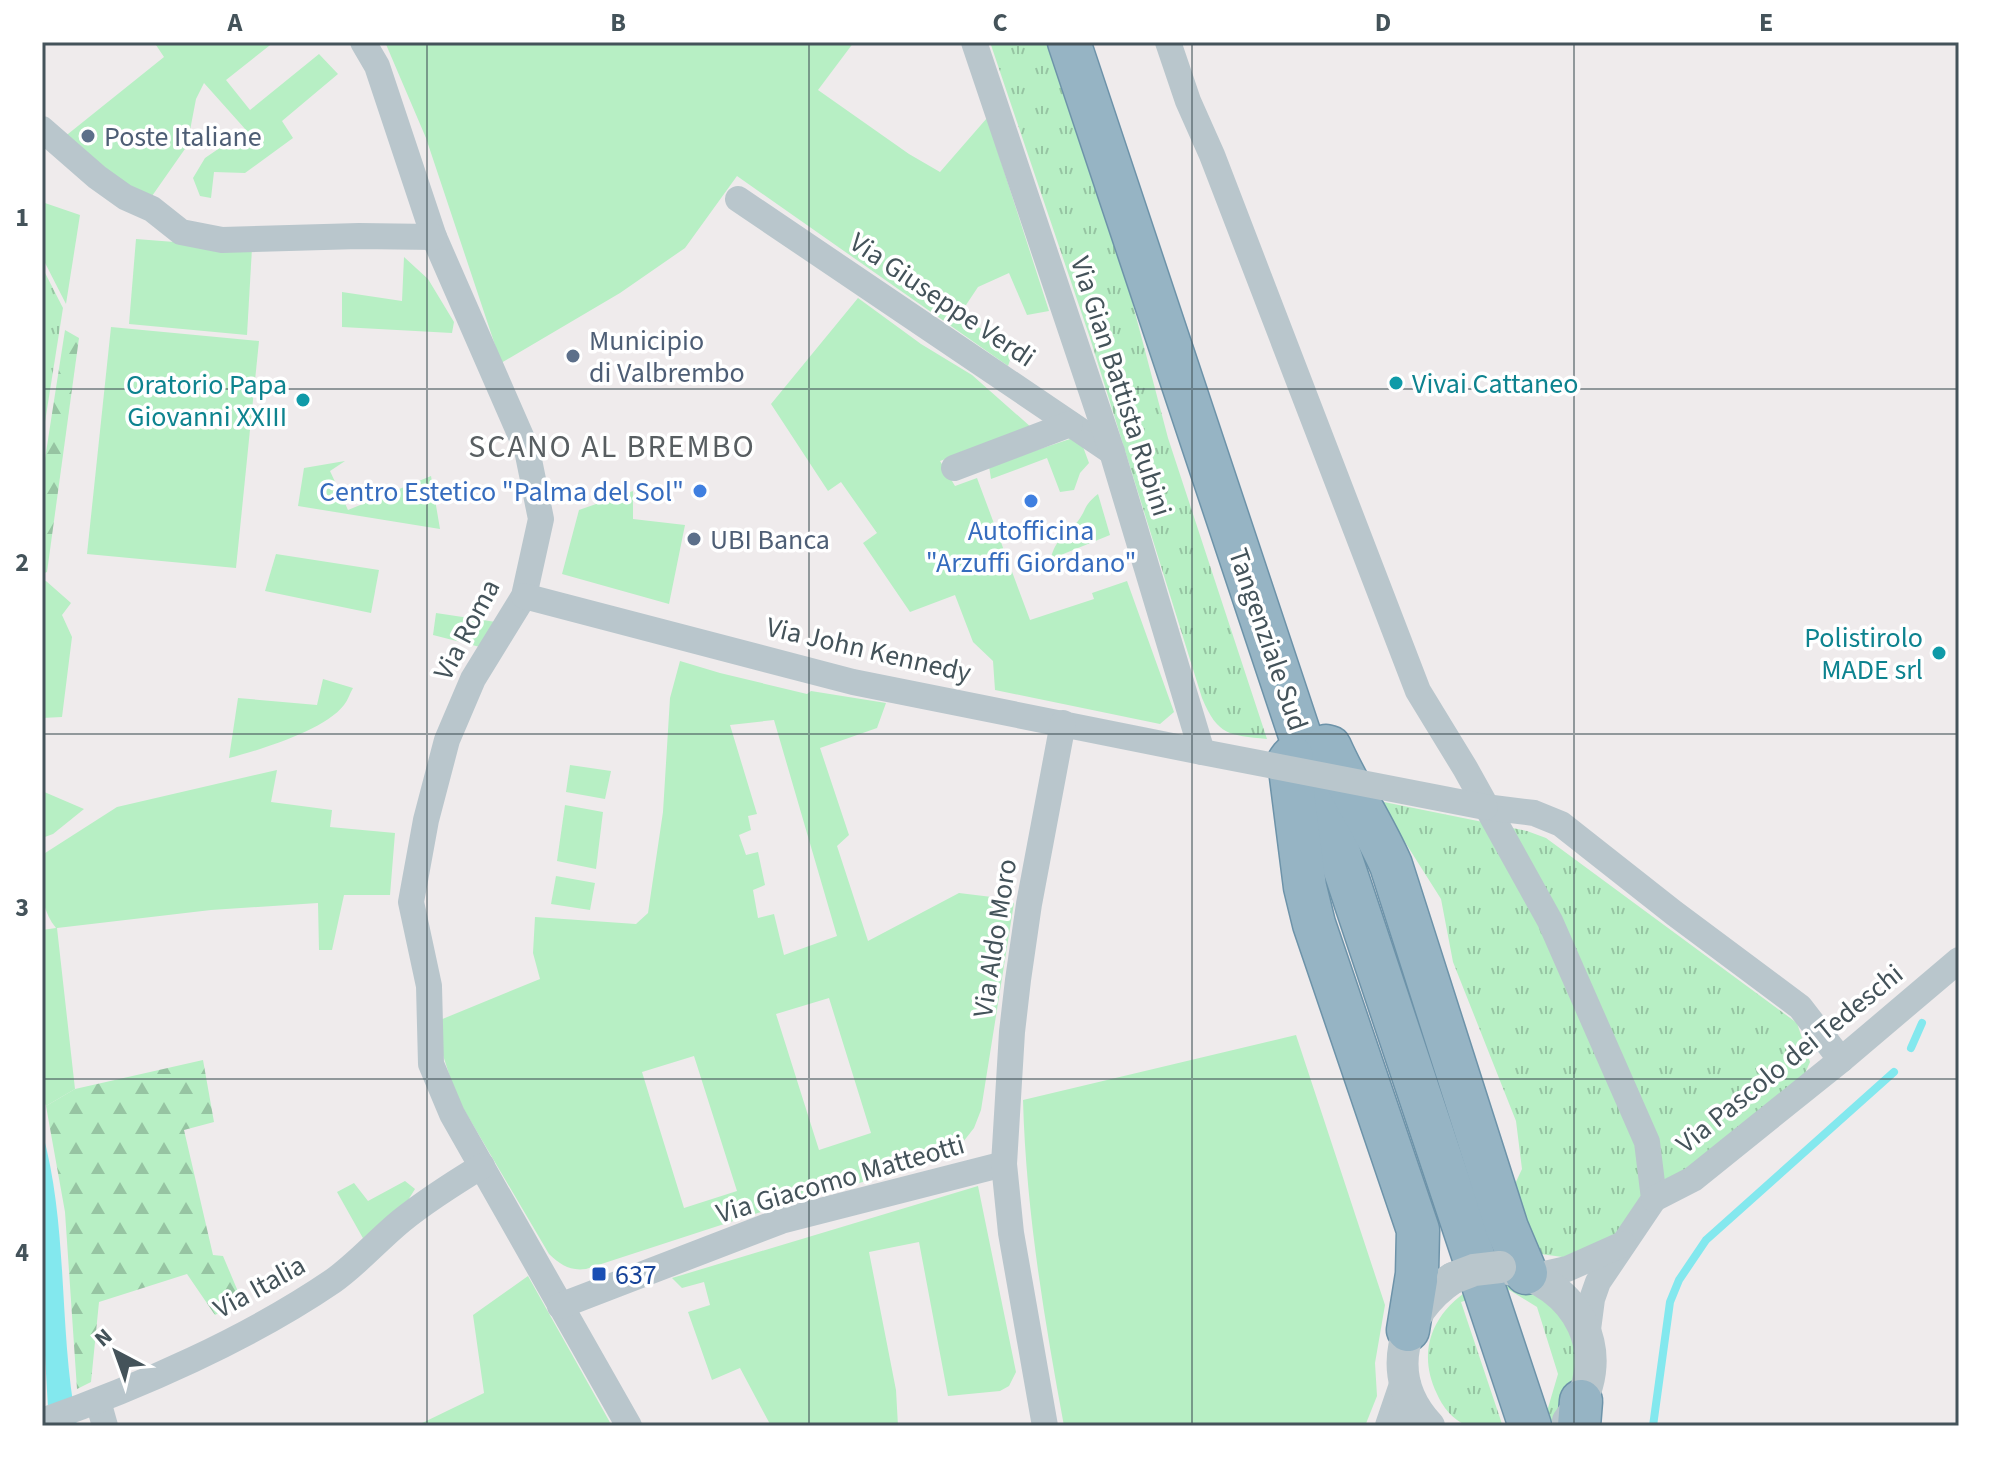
<svg xmlns="http://www.w3.org/2000/svg" width="2001" height="1468" font-family="'Source Sans 3',sans-serif">
  <style>
    .grass { fill: url(#grass-tufts); fill-rule: evenodd }
    .forest { fill: url(#forest-firs) }
    .green { fill: #b7efc4; fill-rule: evenodd }
    .water { fill: #83e8ee }
    .lines { fill: none; stroke-linecap: round; stroke-linejoin: round }
    .stream { stroke: #83e8ee; stroke-width: 8 }
    .trunk-casing { stroke: #6d93a9; stroke-width: 45 }
    .minor { stroke: #b9c6cc; stroke-width: 26 }
    .tertiary { stroke: #b9c6cc; stroke-width: 32 }
    .trunk { stroke: #96b4c4; stroke-width: 42 }
    .minor-bridge { stroke: #b9c6cc; stroke-width: 26 }
    .tertiary-bridge { stroke: #b9c6cc; stroke-width: 32 }
    .grid { fill: none; stroke: #44535a; stroke-width: 2; stroke-opacity: 0.55 }
    .service-dot { fill: #5c6f8a; stroke: #fff; stroke-width: 3 }
    .culture-dot { fill: #0f9aa8; stroke: #fff; stroke-width: 3 }
    .shop-dot { fill: #3f7fe0; stroke: #fff; stroke-width: 3 }
    .transit-dot { fill: #1a4fb4; stroke: #fff; stroke-width: 3 }
    .labels { text-anchor: middle; stroke-width: 7; stroke-linejoin: round; paint-order: stroke }
    .service-label { font-size: 28px; fill: #4e5e75; stroke: #fff; text-anchor: start }
    .street-label { font-size: 28px; fill: #44535a; stroke: #fff }
    .culture-label { font-size: 28px; fill: #0d838f; stroke: #fff; text-anchor: end }
    .shop-label { font-size: 28px; fill: #366cbe; stroke: #fff; text-anchor: end }
    .transit-label { font-size: 28px; fill: #164399; stroke: #fff; text-anchor: start }
    .quarter-label { font-size: 32px; letter-spacing: 2px; fill: #585e61; stroke: #fff }
    .neatline { fill: none; stroke: #44535a; stroke-width: 3 }
    .grid-label { font-size: 26px; text-anchor: middle; font-weight: bold; fill: #44535a }
  </style>
  <defs>
    <pattern id="grass-tufts" width="24" height="20" patternUnits="userSpaceOnUse" patternTransform="scale(2)"><rect width="24" height="20" fill="#b7efc4"/><path d="M3 7l-1-3M5 7V3M7 7l1-3M15 17l-1-3M17 17v-4M19 17l1-3" fill="none" stroke="#96c4a2"/></pattern>
    <pattern id="forest-firs" width="22" height="20" patternUnits="userSpaceOnUse" patternTransform="scale(2)"><rect width="22" height="20" fill="#b7efc4"/><path d="M5 1l3.5 6h-7zM16 11l3.5 6h-7z" fill="#96c4a2"/></pattern>
  </defs>
  <rect width="100%" height="100%" fill="#efebec"/>
  <g class="grass">
    <path d="M990,42H1048L1123,267L1168,438L1267,739C1229,735 1218,736 1202,698L1090,338Z"/>
    <path d="M42,267L63,308L42,441Z"/>
    <path d="M1379,801L1527,831L1546,838L1797,1023L1810,1062L1803,1078L1597,1251L1570,1258L1533,1253L1507,1201L1522,1169L1516,1121L1453,962L1441,899Z"/>
    <path d="M1481,1283L1541,1287L1585,1352C1580,1368 1574,1398 1565,1410C1552,1428 1534,1426 1515,1426C1501,1426 1479,1430 1466,1425C1453,1420 1442,1406 1437,1394C1414,1347 1437,1305 1481,1283ZM1506,1288L1537,1307L1558,1374L1548,1408L1502,1424L1461,1302Z"/>
  </g>
  <g class="forest">
    <path d="M65,330L79,338L47,572L42,574V478Z"/>
    <path d="M203,1060L214,1122L184,1130L213,1255L223,1256L242,1301L215,1315L187,1274L99,1302L91,1382L77,1389L65,1212L46,1106L75,1089Z"/>
  </g>
  <g class="green">
    <path d="M154,42H274L226,80L250,110L319,54L338,74L282,121L293,138L245,173L214,172L211,198L200,196L193,178L205,158L246,130L204,83L196,99L187,146L152,196L97,177L63,138L164,57Z"/>
    <path d="M385,42H854L818,90L909,154L940,172L987,118L1049,311L1027,315L1009,273L978,287L960,314L1013,351L1008,366L737,176L685,248L620,293L501,363L426,138Z"/>
    <path d="M42,202L80,215L66,304L42,257Z"/>
    <path d="M136,239L252,248L247,335L129,324Z"/>
    <path d="M404,257L428,279L454,322L452,333L342,327V292L402,301Z"/>
    <path d="M858,298L921,344L972,375L1032,428L940,461L955,486L977,478L1030,620L1094,599L1092,593L1127,581L1174,712L1160,724L995,690L993,661L973,642L955,595L910,612L863,543L877,533L841,482L828,491L771,404Z"/>
    <path d="M111,327L259,341L236,568L87,554Z"/>
    <path d="M1079,436L1089,463L1080,473L1074,490L1060,492L1047,458L991,479L989,466Z"/>
    <path d="M345,461L330,471L348,510L431,476L440,529L298,506L304,468Z"/>
    <path d="M633,491V519L685,525L669,604L562,574L579,510Z"/>
    <path d="M1098,494L1110,535L1051,559C1054,540 1067,535 1078,521C1087,509 1083,506 1098,494Z"/>
    <path d="M276,554L379,570L371,613L265,591Z"/>
    <path d="M46,581L71,603L62,615L72,637L62,717L42,718V582Z"/>
    <path d="M436,613L496,622L480,647L433,635Z"/>
    <path d="M680,661L720,673L807,694L811,691L886,703L877,728L820,748L849,835L837,846L868,941L959,893L1000,898L1014,903L981,1110L974,1128L963,1142L940,1160L782,1205L586,1269C569,1271 561,1265 549,1254L456,1096L442,1052L440,1020L540,979L533,953L535,917L636,924L648,913L663,812L670,698ZM774,720L837,936L784,955L774,914L758,918L753,890L765,885L758,852L746,855L739,835L751,830L748,816L757,814L730,725ZM829,998L871,1133L819,1150L776,1014ZM694,1056L737,1191L684,1208L642,1072Z"/>
    <path d="M323,679L353,688C350,693 348,700 344,705C325,730 260,750 229,758L238,698L317,705Z"/>
    <path d="M570,765L611,771L605,799L566,792Z"/>
    <path d="M277,770L271,802L332,810L330,827L395,833L390,895H344L332,950H319L318,903L211,910L57,928L75,1089L46,1106L42,1096V930L56,928C38,906 42,882 42,855L117,807Z"/>
    <path d="M42,791L84,809L53,834L42,838Z"/>
    <path d="M565,805L603,812L596,869L557,861Z"/>
    <path d="M556,876L595,883L590,910L551,904Z"/>
    <path d="M1296,1035L1385,1305L1375,1363L1377,1396L1365,1426H1064C1044,1318 1026,1210 1023,1100Z"/>
    <path d="M405,1181L415,1189L400,1213L364,1240L337,1192L354,1183L368,1201Z"/>
    <path d="M978,1186L1016,1372L1009,1386L1000,1391L948,1396L919,1242L869,1252L896,1390L898,1426H771L740,1368L712,1380L688,1312L710,1305L704,1282L682,1288L672,1278Z"/>
    <path d="M528,1276L612,1426H416L484,1393L473,1315Z"/>
  </g>
  <path class="water" d="M42,1131C69,1228 58,1328 77,1426H49L42,1303Z"/>
  <g class="lines">
    <g class="stream">
      <path d="M1911,1048L1922,1023"/>
      <path d="M1653,1426L1670,1302L1679,1280L1706,1240L1894,1072"/>
    </g>
    <defs>
      <g id="trunk">
        <path d="M1069,42L1530,1426"/>
        <path d="M1326,746L1330,747C1348,788 1373,824 1391,865L1507,1228L1526,1273"/>
        <path d="M1292,757L1289,761L1305,887L1314,924L1418,1230L1417,1274L1408,1330"/>
        <path d="M1579,1426L1581,1401"/>
      </g>
    </defs>
    <use href="#trunk" class="trunk-casing"/>
    <g class="minor">
      <path d="M363,42L377,66L434,237L527,450L541,519L524,596L473,679L447,740L426,820L411,902L429,986L431,1064L452,1114L629,1426"/>
      <path d="M1168,42L1188,101L1212,155L1418,691L1465,768L1550,921L1647,1142L1654,1199L1598,1282L1592,1299L1587,1337"/>
      <path d="M42,129L97,177L125,197L152,209L181,232L222,240L359,236L434,237"/>
      <path d="M738,199L1112,452"/>
      <path d="M954,468L1070,424"/>
      <path d="M524,596L853,682L1202,752L1112,452L974,42"/>
      <path d="M1485,807L1534,813L1561,824L1674,913L1800,1007L1841,1060"/>
      <path d="M1654,1199L1693,1179L1841,1060L1959,960"/>
      <path d="M1536,1276L1567,1269L1623,1244"/>
      <path d="M560,1306L781,1221L1004,1164"/>
      <path d="M98,1401L105,1426"/>
      <path d="M42,1421C139,1387 248,1339 333,1281C357,1264 378,1240 401,1221C427,1200 454,1183 482,1166"/>
      <path d="M1045,1426L1011,1233L1004,1164L1012,1032L1018,980L1029,904L1063,723"/>
    </g>
    <g class="tertiary">
      <path d="M1503,1268C1578,1280 1619,1358 1568,1421"/>
      <path d="M1391,1426L1405,1385"/>
      <path d="M1429,1426C1383,1377 1401,1312 1453,1278"/>
    </g>
    <use href="#trunk" class="trunk"/>
    <path class="minor-bridge" d="M1202,752L1485,807"/>
    <path class="tertiary-bridge" d="M1453,1278L1474,1270L1500,1267"/>
  </g>
  <path class="grid" d="M427,42V1426M809,42V1426M1192,42V1426M1574,42V1426M42,389H1959M42,734H1959M42,1079H1959"/>
  <g class="service-dot">
    <circle cx="88" cy="136" r="8"/>
    <circle cx="573" cy="356" r="8"/>
    <circle cx="694" cy="539" r="8"/>
  </g>
  <g class="culture-dot">
    <circle cx="1396" cy="383" r="8"/>
    <circle cx="303" cy="400" r="8"/>
    <circle cx="1939" cy="653" r="8"/>
  </g>
  <g class="shop-dot">
    <circle cx="700" cy="491" r="8"/>
    <circle cx="1031" cy="501" r="8"/>
  </g>
  <rect class="transit-dot" x="591" y="1266" width="16" height="16" rx="4"/>
  <g class="labels">
    <g class="service-label">
      <text x="104" y="146">Poste Italiane</text>
      <text x="589" y="350">Municipio<tspan x="589" dy="32">di Valbrembo</tspan></text>
      <text x="710" y="549">UBI Banca</text>
    </g>
    <g class="street-label">
      <text transform="translate(943 299) rotate(34)" y="10">Via Giuseppe Verdi</text>
      <text transform="translate(1122 386) rotate(72)" y="10">Via Gian Battista Rubini</text>
      <text transform="translate(466 629) rotate(-62)" y="10">Via Roma</text>
      <text transform="translate(1269 639) rotate(71)" y="10">Tangenziale Sud</text>
      <text transform="translate(869 649) rotate(13)" y="10">Via John Kennedy</text>
      <text transform="translate(994 938) rotate(-81)" y="10">Via Aldo Moro</text>
      <text transform="translate(1789 1058) rotate(-39)" y="10">Via Pascolo dei Tedeschi</text>
      <text transform="translate(840 1178) rotate(-16)" y="10">Via Giacomo Matteotti</text>
      <text transform="translate(259 1286) rotate(-29)" y="10">Via Italia</text>
    </g>
    <g class="culture-label">
      <text x="1412" y="393" text-anchor="start">Vivai Cattaneo</text>
      <text x="287" y="394">Oratorio Papa<tspan x="287" dy="32">Giovanni XXIII</tspan></text>
      <text x="1923" y="647">Polistirolo<tspan x="1923" dy="32">MADE srl</tspan></text>
    </g>
    <g class="shop-label">
      <text x="684" y="501">Centro Estetico "Palma del Sol"</text>
      <text x="1031" y="540" text-anchor="middle">Autofficina<tspan x="1031" dy="32">"Arzuffi Giordano"</tspan></text>
    </g>
    <g class="transit-label">
      <text x="615" y="1284">637</text>
    </g>
    <g class="quarter-label">
      <text x="612" y="457">SCANO AL BREMBO</text>
    </g>
  </g>
  <rect width="2001" height="1468" fill="none" stroke="#ffffff" stroke-width="88"/>
  <g transform="translate(116 1352) rotate(319)" stroke="#ffffff" stroke-width="6" paint-order="stroke">
  <path d="M0-6L14 30L0 20L-14 30Z" fill="#44535a"/>
  <text y="-12" font-size="22" font-weight="bold" text-anchor="middle" fill="#44535a">N</text>
  </g>
  <rect x="44" y="44" width="1913" height="1380" class="neatline"/>
  <g class="grid-label">
    <text x="235" y="31">A</text>
    <text x="618" y="31">B</text>
    <text x="1000" y="31">C</text>
    <text x="1383" y="31">D</text>
    <text x="1766" y="31">E</text>
    <text x="22" y="226">1</text>
    <text x="22" y="571">2</text>
    <text x="22" y="916">3</text>
    <text x="22" y="1261">4</text>
  </g>
</svg>
